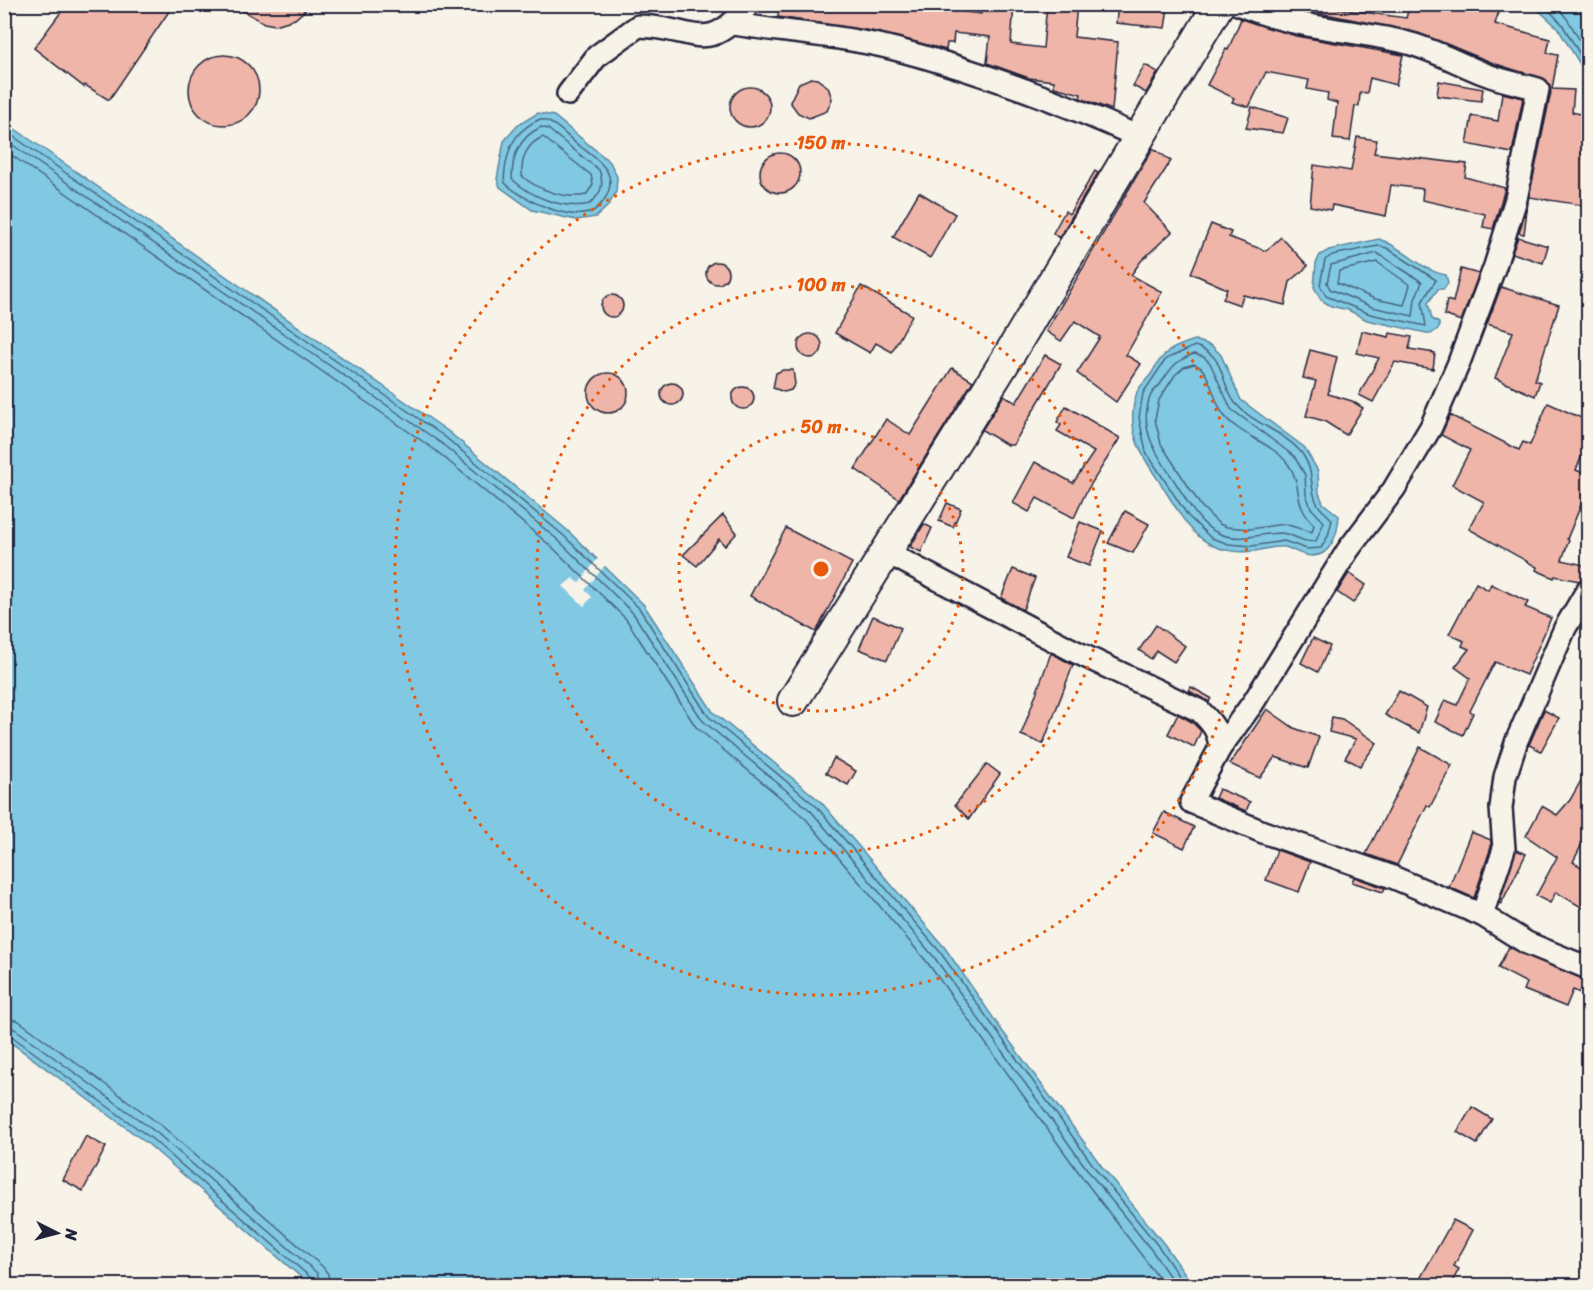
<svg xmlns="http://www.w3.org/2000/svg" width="1593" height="1290" font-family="Sriracha,sans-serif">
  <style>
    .water { fill: #81c9e2; stroke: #5b869f; stroke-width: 1.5 }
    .pier { fill: #f7f3e8 }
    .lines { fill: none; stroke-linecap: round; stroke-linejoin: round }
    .shore { stroke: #48657e; stroke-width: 1.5 }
    .building { fill: #eeb5a8; stroke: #22223b; stroke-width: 1.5 }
    .street-casing { stroke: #22223b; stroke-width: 26 }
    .secondary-casing { stroke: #22223b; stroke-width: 34 }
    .street { stroke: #f7f3e8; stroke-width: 21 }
    .secondary { stroke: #f7f3e8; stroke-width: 30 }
    .ring { fill: none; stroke: #e8590c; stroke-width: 3; stroke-dasharray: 3 6 }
    .centre { fill: #e8590c; stroke: #f7f3e8; stroke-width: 3 }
    .ring-label { font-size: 18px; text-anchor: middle; font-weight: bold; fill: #e8590c; stroke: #f7f3e8; stroke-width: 5; stroke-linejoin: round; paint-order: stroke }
  </style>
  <rect width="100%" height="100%" fill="#f7f3e8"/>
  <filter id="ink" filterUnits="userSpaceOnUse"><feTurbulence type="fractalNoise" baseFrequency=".0167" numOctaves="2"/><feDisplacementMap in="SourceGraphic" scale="12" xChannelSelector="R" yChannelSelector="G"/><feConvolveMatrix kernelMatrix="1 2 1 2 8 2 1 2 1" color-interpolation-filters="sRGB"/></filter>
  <g filter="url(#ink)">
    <g class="water">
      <path d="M1533,5H1588V77L1557,27Z"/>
      <path d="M538,113L554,116L610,162L617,177L616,192L608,206L596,217L576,220L532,210L500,187L497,179L504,141L518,125Z"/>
      <path d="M5,122L449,432L567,530L644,605L713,712L821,802L945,948L1003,1032L1103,1168L1164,1244L1193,1285H310L148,1144L5,1038Z"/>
      <path d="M1379,239C1404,247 1419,270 1446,275L1448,283L1444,289H1438L1428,303L1432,319L1439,323V328L1431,334L1367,320L1348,310L1331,306L1321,300L1314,287L1316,263L1320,255L1329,250Z"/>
      <path d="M1195,340L1212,346L1221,355L1241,400L1304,447L1318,471L1319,493L1323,503L1339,516C1338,534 1330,561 1306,555C1299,554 1292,549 1285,547C1274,545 1265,550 1254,551C1240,553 1222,551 1210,544C1190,534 1178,511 1166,492C1145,459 1123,434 1137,392C1140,385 1147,380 1151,374C1164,351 1170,348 1195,340Z"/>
    </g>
    <path class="pier" d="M599,557L606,564L585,590L592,597L584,606L563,586L573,578L579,583Z"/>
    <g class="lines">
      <g class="shore">
        <path d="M1543,4L1562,24L1588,68"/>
        <path d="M1555,4L1568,20L1588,55"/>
        <path d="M540,119C559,123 566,137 581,147C598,160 619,173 606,197C603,202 598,208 593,211C570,223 522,199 505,183C503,176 505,171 506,164C510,141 519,129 540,119Z"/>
        <path d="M541,127L548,129L599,170C605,185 601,193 590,204C563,210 531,197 512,179C512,155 519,138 541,127Z"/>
        <path d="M4,130L445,437L563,535L639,608L708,716L816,806L940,952L1098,1172L1159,1247L1185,1286"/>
        <path d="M543,137L591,175L593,185L586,195C566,200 536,189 522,176C521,158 526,144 543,137Z"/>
        <path d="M4,139L441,443L558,540L633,613L703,721L811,811L934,957L1092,1176L1153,1252L1176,1286"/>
        <path d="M4,150L435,450L552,547L626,619L696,727L805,818L927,962L1085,1181L1165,1286"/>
        <path d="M1378,246L1387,248L1436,280L1422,302L1426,326L1370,314L1326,296L1320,285L1325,260L1332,255Z"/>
        <path d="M1377,253L1422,282L1415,299L1413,316L1372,307L1330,289L1327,283L1331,265Z"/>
        <path d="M1377,262L1410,285L1404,305L1375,299L1337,283L1339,271Z"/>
        <path d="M1195,346C1228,356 1218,382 1236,404C1253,424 1283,431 1300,451C1316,471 1308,485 1317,503C1320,510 1328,514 1332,520L1328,536L1321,548L1307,549L1284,541L1252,546L1229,544L1211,538L1188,516L1146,452L1139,418L1143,393L1166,359Z"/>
        <path d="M1194,354L1204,357L1210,363L1231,409L1294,456L1305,475L1306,494L1311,508L1324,522L1316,541C1304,544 1294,534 1281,533C1260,533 1239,543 1218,533C1199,525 1188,502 1177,485C1160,458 1137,432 1150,397C1152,391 1158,388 1161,383C1172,367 1175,361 1194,354Z"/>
        <path d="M1194,364C1210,367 1213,401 1223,414C1239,436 1272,442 1288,464C1304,486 1291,502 1314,525L1312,532L1284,524L1250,529L1227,527L1219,524L1201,506L1161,444L1155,419L1159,400L1175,375L1184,367Z"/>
        <path d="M4,1017L19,1021L162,1126L323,1267L328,1274L330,1286"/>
        <path d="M4,1026L15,1029L157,1133L317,1273L321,1286"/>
        <path d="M4,1034L10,1035L152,1139L311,1278L314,1286"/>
      </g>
    </g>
    <g class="building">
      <path d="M67,4H174L109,100L85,85L84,87L34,48Z"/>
      <path d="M231,4H312L295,19L275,25L264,23Z"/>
      <path d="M779,4H856L892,9L893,4H937L936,8L981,14L982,4H1014L1011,44L1043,48L1047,4H1077L1074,37L1118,42L1112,110L1080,98L1081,94L1054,87V81L1029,78L987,63L990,37L954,33L953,43H947L946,50L877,32L778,17Z"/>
      <path d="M1118,4L1168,8L1165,28L1116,23Z"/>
      <path d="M1277,4H1304L1406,18L1410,4H1501L1495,24L1550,39L1547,53L1558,55L1552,89L1574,90L1572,112L1588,116L1584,159H1588V206L1529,197L1551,92L1546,80L1496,64L1418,33Z"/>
      <path d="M1241,19L1296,36L1403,55L1396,85L1370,78L1367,93L1360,92L1359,106H1355L1350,141L1333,139L1337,103L1327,100L1328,93L1307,89L1309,80L1266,72L1249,107L1232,102L1234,98L1207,85L1226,49L1228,50Z"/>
      <circle cx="224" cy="90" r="35"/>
      <path d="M1145,65L1158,72L1146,93L1133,86Z"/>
      <path d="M811,78L817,79L828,87L832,99L827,111L809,118L798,113L790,102L799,83Z"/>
      <path d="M1439,81L1483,89L1481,101L1437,96Z"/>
      <circle cx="750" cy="107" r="20"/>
      <path d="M1502,93L1523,98L1512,153L1467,144L1472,116L1498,121Z"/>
      <path d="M1252,107L1288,118L1283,133L1246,128Z"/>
      <path d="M1357,137L1377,140L1374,153L1467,164L1465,177L1505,188L1493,229L1483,227L1485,214L1422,200L1423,189L1391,185L1386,216L1332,205L1331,210L1310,206L1314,165L1351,171Z"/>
      <path d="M1153,148L1171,161L1144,203L1172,232L1141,261L1131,275L1162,292L1126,355L1141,364L1116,402L1077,373L1100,337L1075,321L1061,341L1046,331Z"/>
      <circle cx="780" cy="173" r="20"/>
      <path d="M1095,171L1098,173L1059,238L1053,233L1065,211L1069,214Z"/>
      <path d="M919,192L955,214L930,258L893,237Z"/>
      <path d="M1528,202L1524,234L1519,233L1528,203Z"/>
      <path d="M1211,224L1231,232L1229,237L1266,251L1281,237L1308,266L1290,282L1285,305L1243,295L1240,305L1223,299L1227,289L1191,273Z"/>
      <path d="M1518,237L1548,246L1543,263L1512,253Z"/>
      <circle cx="717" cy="273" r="11"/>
      <path d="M1461,269L1479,274L1461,321L1444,315L1447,300L1453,302Z"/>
      <path d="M861,286L912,315L892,352L876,343L870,353L835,333Z"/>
      <path d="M1501,287L1559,305L1535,380L1540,382L1535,396L1495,378L1513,332L1487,324Z"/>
      <circle cx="612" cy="306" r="11"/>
      <path d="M1362,331L1389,337L1390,333L1412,337L1409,349L1435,353L1433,369L1395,362L1373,402L1359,395L1379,358L1357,353Z"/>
      <circle cx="810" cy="346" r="12"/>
      <path d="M1310,350L1337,357L1328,394L1352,401L1363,408L1346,435L1324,421L1306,416L1316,381L1303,378Z"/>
      <path d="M1045,355L1061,364L1013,445H1007L982,430L1004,395L1016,403Z"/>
      <path d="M952,368L973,381L899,499L855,469L886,419L910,435Z"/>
      <path d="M793,370L795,384L791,390L784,392L773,388L776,373L783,370Z"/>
      <circle cx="608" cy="393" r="20"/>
      <circle cx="672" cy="394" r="11"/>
      <circle cx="743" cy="398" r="11"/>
      <path d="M1548,403L1588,421V441L1576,470L1588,475V488L1567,539L1569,540L1562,560L1588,566V576L1579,581L1555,576L1554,578L1536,570L1537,567L1469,529L1484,502L1452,485L1470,450L1441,435L1450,415L1519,450L1523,442L1530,445Z"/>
      <path d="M1066,406L1120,438L1086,492L1074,518L1037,498L1029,512L1013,503L1035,462L1073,483L1094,452L1057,431L1061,425L1057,422Z"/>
      <path d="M947,503L961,509L953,527L939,521Z"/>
      <path d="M1125,511L1149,524L1133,553L1108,543Z"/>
      <path d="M723,515L737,533L725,546L719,539L697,566L683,555Z"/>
      <path d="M1080,522L1103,531L1089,566L1066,557Z"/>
      <path d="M924,524L932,528L921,552L910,547Z"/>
      <path d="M786,528L852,563L816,632L750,596Z"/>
      <path d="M1013,569L1035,578L1023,610L1001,598Z"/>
      <path d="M1349,573L1366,585L1353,603L1337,592Z"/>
      <path d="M1476,583L1488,590L1491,584L1528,602L1525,607L1551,618L1526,675L1495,662L1470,711L1473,713L1463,735L1435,722L1445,700L1457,705L1470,678L1455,667L1469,649L1462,646L1464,641L1449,634Z"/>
      <path d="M873,616L901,628L887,660L859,649Z"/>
      <path d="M1156,625L1185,646L1174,662L1157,651L1151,659L1139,650Z"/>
      <path d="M1313,638L1330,646L1318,672L1301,663Z"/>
      <path d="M1051,653L1073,665L1043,744L1021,735Z"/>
      <path d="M1191,687L1211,698L1209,702L1189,691Z"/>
      <path d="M1399,691L1427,707L1419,733L1385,715Z"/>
      <path d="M1267,709L1294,728L1319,737L1308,768L1275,757L1260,778L1230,764Z"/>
      <path d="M1544,710L1559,718L1541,751L1529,745Z"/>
      <path d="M1178,714L1192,722L1201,731L1194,747L1168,734Z"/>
      <path d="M1332,717L1342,719L1377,743L1360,766L1345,758L1356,739L1329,732Z"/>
      <path d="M1420,747L1452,765L1430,807L1427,805L1397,865L1366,854Z"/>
      <path d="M834,758L856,771L848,785L826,773Z"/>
      <path d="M987,764L1000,774L969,819L955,805Z"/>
      <path d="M1588,768V832L1573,862L1588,871V911L1556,892L1550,903L1536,896L1557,857L1526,836L1542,806L1557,815L1570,800Z"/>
      <path d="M1219,789L1250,802L1246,811L1215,798Z"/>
      <path d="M1164,812L1194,827L1184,848L1153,833Z"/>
      <path d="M1471,832L1491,840V847L1474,898L1449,887Z"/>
      <path d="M1277,850L1310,862L1299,892L1266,880Z"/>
      <path d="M1516,850L1526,854L1501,904L1499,903Z"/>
      <path d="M1354,877L1385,888L1383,892L1352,882Z"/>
      <path d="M1509,947L1585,980L1580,993L1573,990L1566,1007L1524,990L1527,983L1498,968Z"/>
      <path d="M1472,1107L1492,1119L1477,1144L1457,1132Z"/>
      <path d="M86,1136L106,1147L83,1191L63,1180Z"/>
      <path d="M1453,1220L1473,1230L1454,1266L1459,1269L1450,1286H1416Z"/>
    </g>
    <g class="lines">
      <defs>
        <g id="street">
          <path d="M1238,4C1291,28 1349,29 1404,42C1433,49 1457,63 1485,74C1502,81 1521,84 1538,89L1516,199L1495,266L1458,365L1431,427L1394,489L1348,550L1253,703L1220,748L1191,802L1263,832L1390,876L1482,915L1527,943L1588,968"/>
          <path d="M733,24C787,32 842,36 895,49C979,71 1060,101 1139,137"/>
          <path d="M568,94L597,56L638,26C696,27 706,58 749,4"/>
          <path d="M886,552L1074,651L1200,711C1212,723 1219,731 1220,748"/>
          <path d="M1482,915L1504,849L1501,808L1505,777L1517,740L1565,628L1588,589"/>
        </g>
        <path id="secondary" d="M793,701L1009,355L1219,4"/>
      </defs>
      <use href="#street" class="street-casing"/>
      <use href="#secondary" class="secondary-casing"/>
      <use href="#street" class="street"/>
      <use href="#secondary" class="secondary"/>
    </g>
  </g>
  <g class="ring">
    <circle cx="821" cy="569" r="142"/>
    <circle cx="821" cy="569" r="284"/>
    <circle cx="821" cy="569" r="426"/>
  </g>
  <circle cx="821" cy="569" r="9" class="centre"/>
  <g class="ring-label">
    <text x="821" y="149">150 m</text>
    <text x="821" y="291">100 m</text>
    <text x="821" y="433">50 m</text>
  </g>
  <rect width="1593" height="1290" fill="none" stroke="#f7f3e8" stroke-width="24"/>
  <rect x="12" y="12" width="1569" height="1266" fill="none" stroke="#22223b" stroke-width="2" filter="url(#ink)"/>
  <g transform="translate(57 1233) rotate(96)" stroke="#f7f3e8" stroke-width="4.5" paint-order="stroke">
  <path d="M0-4.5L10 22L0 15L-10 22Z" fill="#22223b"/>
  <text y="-9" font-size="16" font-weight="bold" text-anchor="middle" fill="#22223b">N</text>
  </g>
</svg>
